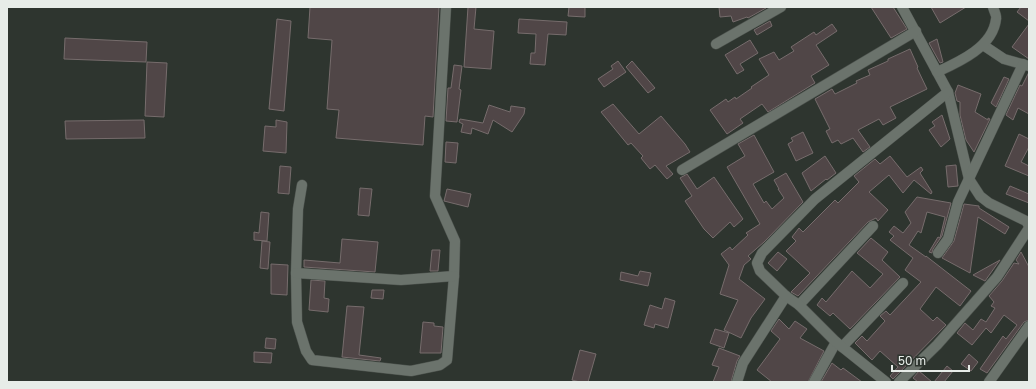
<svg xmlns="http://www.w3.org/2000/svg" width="1036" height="389" font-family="'Golos Text',sans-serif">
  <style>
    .building { fill: #504647; stroke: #766c6c }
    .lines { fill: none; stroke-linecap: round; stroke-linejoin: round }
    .street-casing { stroke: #4c524d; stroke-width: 11 }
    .street { stroke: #6b736c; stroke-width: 10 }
  </style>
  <rect width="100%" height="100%" fill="#2e352f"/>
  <g class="building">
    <path d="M310,7H439L433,117L425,116L423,145L336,138L339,110L327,109L332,40L308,38Z"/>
    <path d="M468,7H476L474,29L494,31L491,69L464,67Z"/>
    <path d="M569,7H585V17L568,16Z"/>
    <path d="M719,7H766V8L748,18L747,17L733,22L731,16L720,17Z"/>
    <path d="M871,7H893L907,29L891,38Z"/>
    <path d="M931,7H966L940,23Z"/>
    <path d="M1021,7H1029V21L1017,12Z"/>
    <path d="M277,19L291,21L284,111L269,109Z"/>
    <path d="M519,19L567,22L566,35L548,34L545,65L530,64L531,53H535L536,34L518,33Z"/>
    <path d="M770,21L772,26L757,35L754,30Z"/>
    <path d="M832,24L837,31L816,45L829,65L811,76L815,83L768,112L762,104L740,119L743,123L727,134L710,110L726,99L728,102L735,97L736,99L752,88L751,87L769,75L759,59L774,52L779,60L794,51L791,47L814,32L816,35Z"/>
    <path d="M1029,24V59L1012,47Z"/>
    <path d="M65,38L147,42L146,62L64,59Z"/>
    <path d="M937,39L943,62L940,63L929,43Z"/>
    <path d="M750,40L758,53L740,64L744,70L737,74L725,55Z"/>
    <path d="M910,49L918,67L917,68L927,89L890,107L896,118L883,125L879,119L858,130L870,147L863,152L853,138L841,144L838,140L832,143L826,131L830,129L815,99L832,89L835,94L857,83L856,81L870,75L868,70L888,61V59Z"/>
    <path d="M618,61L626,72L604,87L598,79L613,69L611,66Z"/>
    <path d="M632,61L655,88L648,93L626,67Z"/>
    <path d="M147,62L167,63L164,117L145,116Z"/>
    <path d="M454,65L462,66L459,89L461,90L457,122L446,121L448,88H451Z"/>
    <path d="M1029,72V114L1018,108L1013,120L1006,115L1020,85L1022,86Z"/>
    <path d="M1004,77L1009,79L996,107L991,103Z"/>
    <path d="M958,85L981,94L975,112L988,120V118L990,119L974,152L966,140L960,115V102L957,101L955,93Z"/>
    <path d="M613,104L639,134L661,116L685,144L690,152L666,166L673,174L667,179L655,165L650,169L641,158L643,156L631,143L628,145L601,112Z"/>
    <path d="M489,105L510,112L511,106L525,108L524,114L512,132L493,120L488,134L472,128L471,134L461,132L463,124L459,122L460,119L483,123Z"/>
    <path d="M942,115L950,139L941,147L929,130L935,126L932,122Z"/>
    <path d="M144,120L145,138L66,139L65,121Z"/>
    <path d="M276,120L287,122L286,153L263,151L265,126L276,127Z"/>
    <path d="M803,132L813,153L796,161L788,144L793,141L791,138Z"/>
    <path d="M1019,134L1029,139V147L1021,162L1029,166V176L1005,166Z"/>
    <path d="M754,135L774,172L753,184L764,203L766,201L772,209L784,198L778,189H779L774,180L786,173L803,202L764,242L748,256L751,259L744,265L739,279L765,299L751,318L741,338L724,330L738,300L720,294L729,265L721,254L730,247L732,250L748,235L746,233L760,224L727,167L745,156L738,144Z"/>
    <path d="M446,142L458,143L456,163L445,162Z"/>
    <path d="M825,156L836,173L827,180L826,179L811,191L802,173Z"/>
    <path d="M890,156L907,177L921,167L923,170L920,173L932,192L931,194L914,180L903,193L889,175L869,192L888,210L878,221L876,218L868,222L798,296L791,292L810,273L786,251L796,241L792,237L799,228L803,232L835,200L838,203L859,182L854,176L875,159L880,164Z"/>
    <path d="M956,165L958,186L948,187L946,166Z"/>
    <path d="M280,166L291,167L289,194L278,193Z"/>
    <path d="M687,174L697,189L714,177L743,219L734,227L730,222L713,238L704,229L685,201L692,196L680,178Z"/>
    <path d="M1010,186L1029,194V203L1006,194Z"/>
    <path d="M360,188L372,189L369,216L358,215Z"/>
    <path d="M447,189L471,194L468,207L444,201Z"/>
    <path d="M917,197L951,203L942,236L933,249L932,253L929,252L938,237L940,238L945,217L927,212L921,233L918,231L909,245L926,257V256L971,291L960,306L936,287L920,309L933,321L937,317L946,325L893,379L890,376L898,367L880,351L872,360L855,343L862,336L867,341L885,321L880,316L886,311L890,315L921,282L905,270L913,258L890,240L894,236L889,232L894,226L903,233L911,223L905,212Z"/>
    <path d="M964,204L979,206V208L1009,227L1005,234L978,217L970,273L942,258L954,241Z"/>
    <path d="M261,212L269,213L267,241L254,240V232L259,233Z"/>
    <path d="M871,238L888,252L882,260L900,277L850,329L833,313L830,316L817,305L822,298L826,302L852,271L870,288L883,274L857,253Z"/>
    <path d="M342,239L378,242L375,272L304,267V260L340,263Z"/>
    <path d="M262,241L270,242L268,269L260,268Z"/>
    <path d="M432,250H440L438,271H430Z"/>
    <path d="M778,252L787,259L777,271L768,263Z"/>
    <path d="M1021,252L1029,267V320L1024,322L987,373L980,369L1003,336L1006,339L1017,325L1004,315L991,333L986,328L972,345L957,333L965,323L973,330L981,319L986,322L995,308L991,306L994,302L989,296L1002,281L1014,263L1019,264L1016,260Z"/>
    <path d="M1000,260L985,281L973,275Z"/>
    <path d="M271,264L288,265L287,295L271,294Z"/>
    <path d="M640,271L651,273L648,286L620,280L621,272L638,276Z"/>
    <path d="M311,280L325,281L324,298L329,299L328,312L309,310Z"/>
    <path d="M372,290H384L383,299L371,298Z"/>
    <path d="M665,298L675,301L668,328L655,324L654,328L644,325L650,305L662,309Z"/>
    <path d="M347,306L364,307L359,355L381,358L380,361L342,357Z"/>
    <path d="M779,319L789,329L795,321L807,329L800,338L824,351L808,382H772L757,370L780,339L771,331Z"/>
    <path d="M423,322L434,323V326L443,327L441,353H420Z"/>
    <path d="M715,329L729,333L724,348L710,343Z"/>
    <path d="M266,338L276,339L275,349L265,348Z"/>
    <path d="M719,348L740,356L737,361L731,382H713L719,367L712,365Z"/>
    <path d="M580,350L596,354L588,382H580L572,380Z"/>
    <path d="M254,352L272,353L271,363L254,362Z"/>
    <path d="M969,354L978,362L971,371L961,364Z"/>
    <path d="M832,363L841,370L843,368L862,382H821Z"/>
    <path d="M947,366L953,371L944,382H934Z"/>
    <path d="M919,371L932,382H918L913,378Z"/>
  </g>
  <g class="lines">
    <defs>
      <g id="street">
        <path d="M902,7L948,92L969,179L980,196L989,203L1026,221L1029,226"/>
        <path d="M716,44L781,7"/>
        <path d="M983,45L1004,59L1029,66"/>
        <path d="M937,72C959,62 993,47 996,19C997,16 994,11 993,7"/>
        <path d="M682,170L916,31"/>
        <path d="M302,185L298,209L296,273L297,322L306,351L312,360L411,371L440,365L447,360L454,276L455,241L435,196L446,7"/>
        <path d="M938,253L948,239L958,202L1023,64"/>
        <path d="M296,273L401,280L454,276"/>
        <path d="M799,305L873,226"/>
        <path d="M842,347L903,283"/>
        <path d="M737,382L743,363L786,296"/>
        <path d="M814,382L836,342"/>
        <path d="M886,382L836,342L799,305L786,296L760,271L757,263L762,253L815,199L948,92"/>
        <path d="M899,382L937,345L997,277L1029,228"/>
        <path d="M989,382L1029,326"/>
      </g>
    </defs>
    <use href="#street" class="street-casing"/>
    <use href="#street" class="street"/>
  </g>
  <rect width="1036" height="389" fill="none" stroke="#e7ece8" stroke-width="16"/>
  <path d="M892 365v6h77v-6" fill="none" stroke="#e7ece8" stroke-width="2"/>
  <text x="898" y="365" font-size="12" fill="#e7ece8" stroke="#2e352f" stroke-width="3" paint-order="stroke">50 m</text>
</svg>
